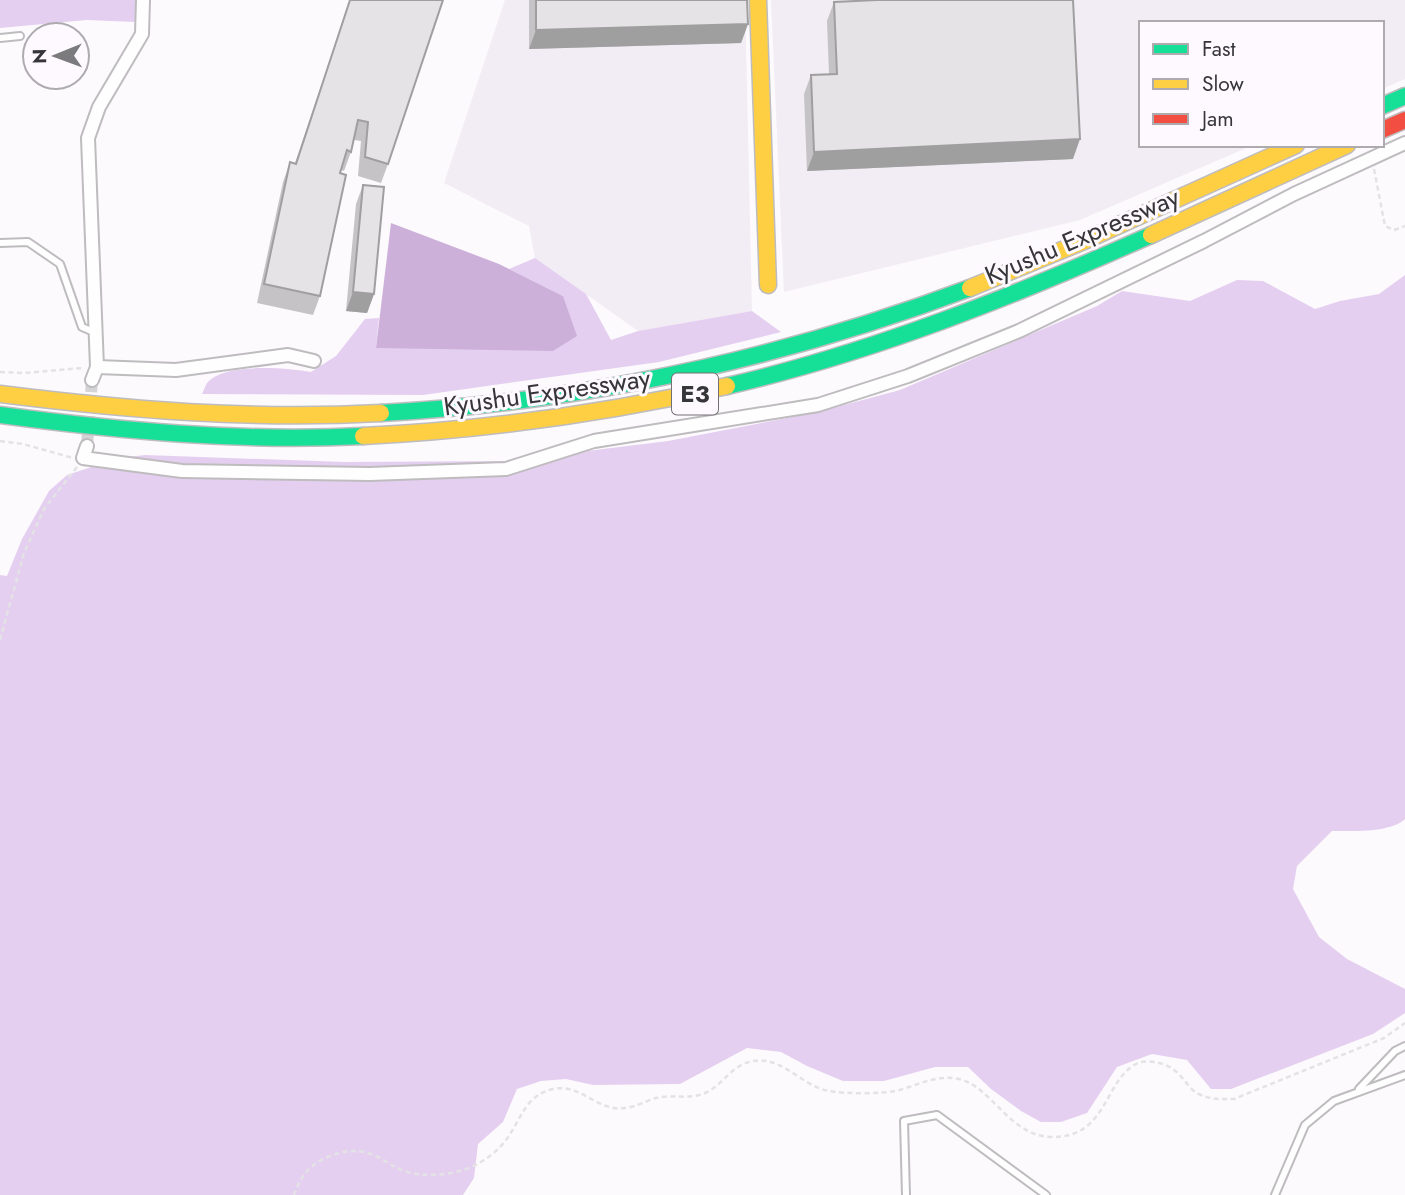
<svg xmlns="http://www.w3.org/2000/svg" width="1405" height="1195" font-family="Jost,sans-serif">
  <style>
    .built { fill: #f2ecf4 }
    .forest { fill: #e5cff0 }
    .water { fill: #ccb0d9 }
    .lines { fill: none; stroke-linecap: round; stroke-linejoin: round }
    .street-tunnel { stroke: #d4d3d5; stroke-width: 12; stroke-dasharray: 12 6; stroke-linecap: butt }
    .lane-casing { stroke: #bebcbe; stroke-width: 10 }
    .street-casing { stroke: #bebcbe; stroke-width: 16 }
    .fast-casing { stroke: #bebcbe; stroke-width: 19 }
    .slow-casing { stroke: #bebcbe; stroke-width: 19 }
    .jam-casing { stroke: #bebcbe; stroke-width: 19 }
    .path { stroke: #e3e2e4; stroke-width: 2.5; stroke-dasharray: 5 3.5; stroke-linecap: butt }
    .lane { stroke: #fffeff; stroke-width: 6 }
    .street { stroke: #fffeff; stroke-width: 12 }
    .fast { stroke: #16e098; stroke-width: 16 }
    .slow { stroke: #ffcf43; stroke-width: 16 }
    .jam { stroke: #f24e42; stroke-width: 16 }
    .wall { fill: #c5c3c5 }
    .shaded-wall { fill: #a09fa0 }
    .building { fill: #e5e3e5; stroke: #a09fa0; stroke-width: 2 }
    .labels { text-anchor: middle; stroke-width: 6; stroke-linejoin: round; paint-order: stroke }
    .shield { fill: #fdf9fe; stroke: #727073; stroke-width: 2 }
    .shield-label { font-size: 24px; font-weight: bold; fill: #363537 }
    .street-label { font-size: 26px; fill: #363537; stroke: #fdf9fe }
  </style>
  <rect width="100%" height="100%" fill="#fcfafd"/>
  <g class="built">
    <path d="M505,0H745L752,311L638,331L535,258L529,226L444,183Z"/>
    <path d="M771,0H1405V79L1382,89V23H1141V145H1253L1080,220L784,292Z"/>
  </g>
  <g class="forest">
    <path d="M0,0H135V22L87,20L0,28Z"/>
    <path d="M535,258L586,294L611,340L638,331L752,311L781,332L659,362L423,395L202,394C204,390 205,386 207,383C224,362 287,368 311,372L336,356L365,319L379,318L376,348L563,296L509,269Z"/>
    <path d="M1405,275V819C1390,833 1352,831 1332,831L1297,866L1293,889L1319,937L1347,959L1405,989V1013L1373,1034L1231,1089H1211L1187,1060L1152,1054L1117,1067L1087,1113L1061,1122H1041L1021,1111L991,1089L968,1067H935L884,1081H843L807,1066L781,1052L747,1048L680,1084L593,1085L566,1079L541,1081L517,1089L503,1122L478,1144L474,1178L463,1195H0V575L7,576L22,539L49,491L67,475L119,458L145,455L345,462L506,461L668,441L818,412L900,390L1097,306L1122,291L1190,301L1237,280L1263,281L1315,309L1340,301L1379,294Z"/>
  </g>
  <path class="water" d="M391,223L499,264L563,296L577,336L553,351L376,348Z"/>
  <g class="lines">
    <path class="street-tunnel" d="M87,446L92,380"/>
    <defs>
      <g id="lane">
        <path d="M0,38L20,36"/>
        <path d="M0,243L28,242L60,264L82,327L96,333"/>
        <path d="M1359,1089L1395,1051L1405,1046"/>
        <path d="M906,1195L904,1121L937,1115L1046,1195"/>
        <path d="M1275,1195L1305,1125L1334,1101L1405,1075"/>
      </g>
      <g id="street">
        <path d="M97,367L176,370L288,355L314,361"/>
        <path d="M92,380L97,367L88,138L99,107L142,34L143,0"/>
        <path d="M87,446L83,458L182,471L370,474L506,469L594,441L818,405L908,376L1019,331L1204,241L1294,194L1405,143"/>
      </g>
      <g id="fast">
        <path d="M1382,106L1405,96"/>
        <path d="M727,386C874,352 1014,296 1151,235"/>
        <path d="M381,413C583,402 781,359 970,288"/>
        <path d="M0,415C121,431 241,442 363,436"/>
      </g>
      <g id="slow">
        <path d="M758,0L768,285"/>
        <path d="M1151,235L1347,145"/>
        <path d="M970,288L1084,241L1296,145"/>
        <path d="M0,394C128,410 252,420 381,413"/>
        <path d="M363,436C486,430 607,413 727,386"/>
      </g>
      <path id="jam" d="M1382,130L1405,120"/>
    </defs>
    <use href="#lane" class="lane-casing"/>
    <use href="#street" class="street-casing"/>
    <use href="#fast" class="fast-casing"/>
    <use href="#slow" class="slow-casing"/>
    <use href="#jam" class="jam-casing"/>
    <g class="path">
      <path d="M1374,169L1385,226L1394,230L1405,226"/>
      <path d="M0,372L24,373L83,368"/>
      <path d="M0,441L23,444L73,458"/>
      <path d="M0,640L24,553L44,509L77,467"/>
      <path d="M294,1195C297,1187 301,1178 307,1171C321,1156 348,1147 368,1153C378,1156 388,1163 397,1168C414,1176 433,1176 451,1173C473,1169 493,1157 506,1140C521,1120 525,1095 553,1089C581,1083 597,1112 625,1108C636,1107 646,1101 656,1098C673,1094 689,1100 705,1093C722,1086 730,1067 749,1062C781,1053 800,1086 829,1091C846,1094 879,1094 895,1091C918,1086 934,1074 959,1079C991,1086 1009,1135 1050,1137C1109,1139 1103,1079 1138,1063C1148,1059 1166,1063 1174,1070C1183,1076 1188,1088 1197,1093C1210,1100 1220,1099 1234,1099L1384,1038L1405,1023"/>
    </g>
    <use href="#lane" class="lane"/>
    <use href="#street" class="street"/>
    <use href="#fast" class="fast"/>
    <use href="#slow" class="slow"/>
    <use href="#jam" class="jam"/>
  </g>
  <g class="wall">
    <path d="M350,0L388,164L381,183L358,176L361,141L354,140L351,152L344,171L341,170L320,296L313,315L257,303L283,182L290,162L295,163Z"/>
    <path d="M529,0H747L748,24L741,43L529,49Z"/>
    <path d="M834,2L1073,159L807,171L804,94L811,75L829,74L827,21Z"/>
    <path d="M363,185L374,294L367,313L346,311L356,204Z"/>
  </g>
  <g class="shaded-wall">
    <path d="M748,24L741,43L529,49L536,30Z"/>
    <path d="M1080,139L1073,159L807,171L814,152Z"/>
    <path d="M353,292L374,294L367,313L346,311Z"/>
  </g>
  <g class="building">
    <path d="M350,0H443L388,164L365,157L368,122L358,120L351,152L347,150L340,173L346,175L320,296L264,284L290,162L296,164Z"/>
    <path d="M536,0H747L748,24L536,30Z"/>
    <path d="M877,0H1073L1080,139L814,152L811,75L837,74L834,2Z"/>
    <path d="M363,185L384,187L374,294L353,292Z"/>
  </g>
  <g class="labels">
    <rect class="shield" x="672" y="373.5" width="46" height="41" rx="5"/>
    <g class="shield-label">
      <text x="695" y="402">E3</text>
    </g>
    <g class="street-label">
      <text transform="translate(1082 236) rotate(-23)" y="9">Kyushu Expressway</text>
      <text transform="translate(547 392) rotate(-8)" y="9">Kyushu Expressway</text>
    </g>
  </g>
  <rect x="1139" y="21" width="245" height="126" fill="#fdf9fe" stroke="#adabae" stroke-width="2"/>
  <rect x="1153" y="44" width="35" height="10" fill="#16e098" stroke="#adabae" stroke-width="2"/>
  <text x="1202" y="56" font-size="21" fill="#363537">Fast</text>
  <rect x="1153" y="79" width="35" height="10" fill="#ffcf43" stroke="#adabae" stroke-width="2"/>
  <text x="1202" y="91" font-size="21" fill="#363537">Slow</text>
  <rect x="1153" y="114" width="35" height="10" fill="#f24e42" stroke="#adabae" stroke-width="2"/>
  <text x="1202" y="126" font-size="21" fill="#363537">Jam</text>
  <g transform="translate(56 56) rotate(269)"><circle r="33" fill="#fdf9fe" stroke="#adabae" stroke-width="2"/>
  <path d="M0-5L12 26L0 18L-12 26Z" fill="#7b7a7c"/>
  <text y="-10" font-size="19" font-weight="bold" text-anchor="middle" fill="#363537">N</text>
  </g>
</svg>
